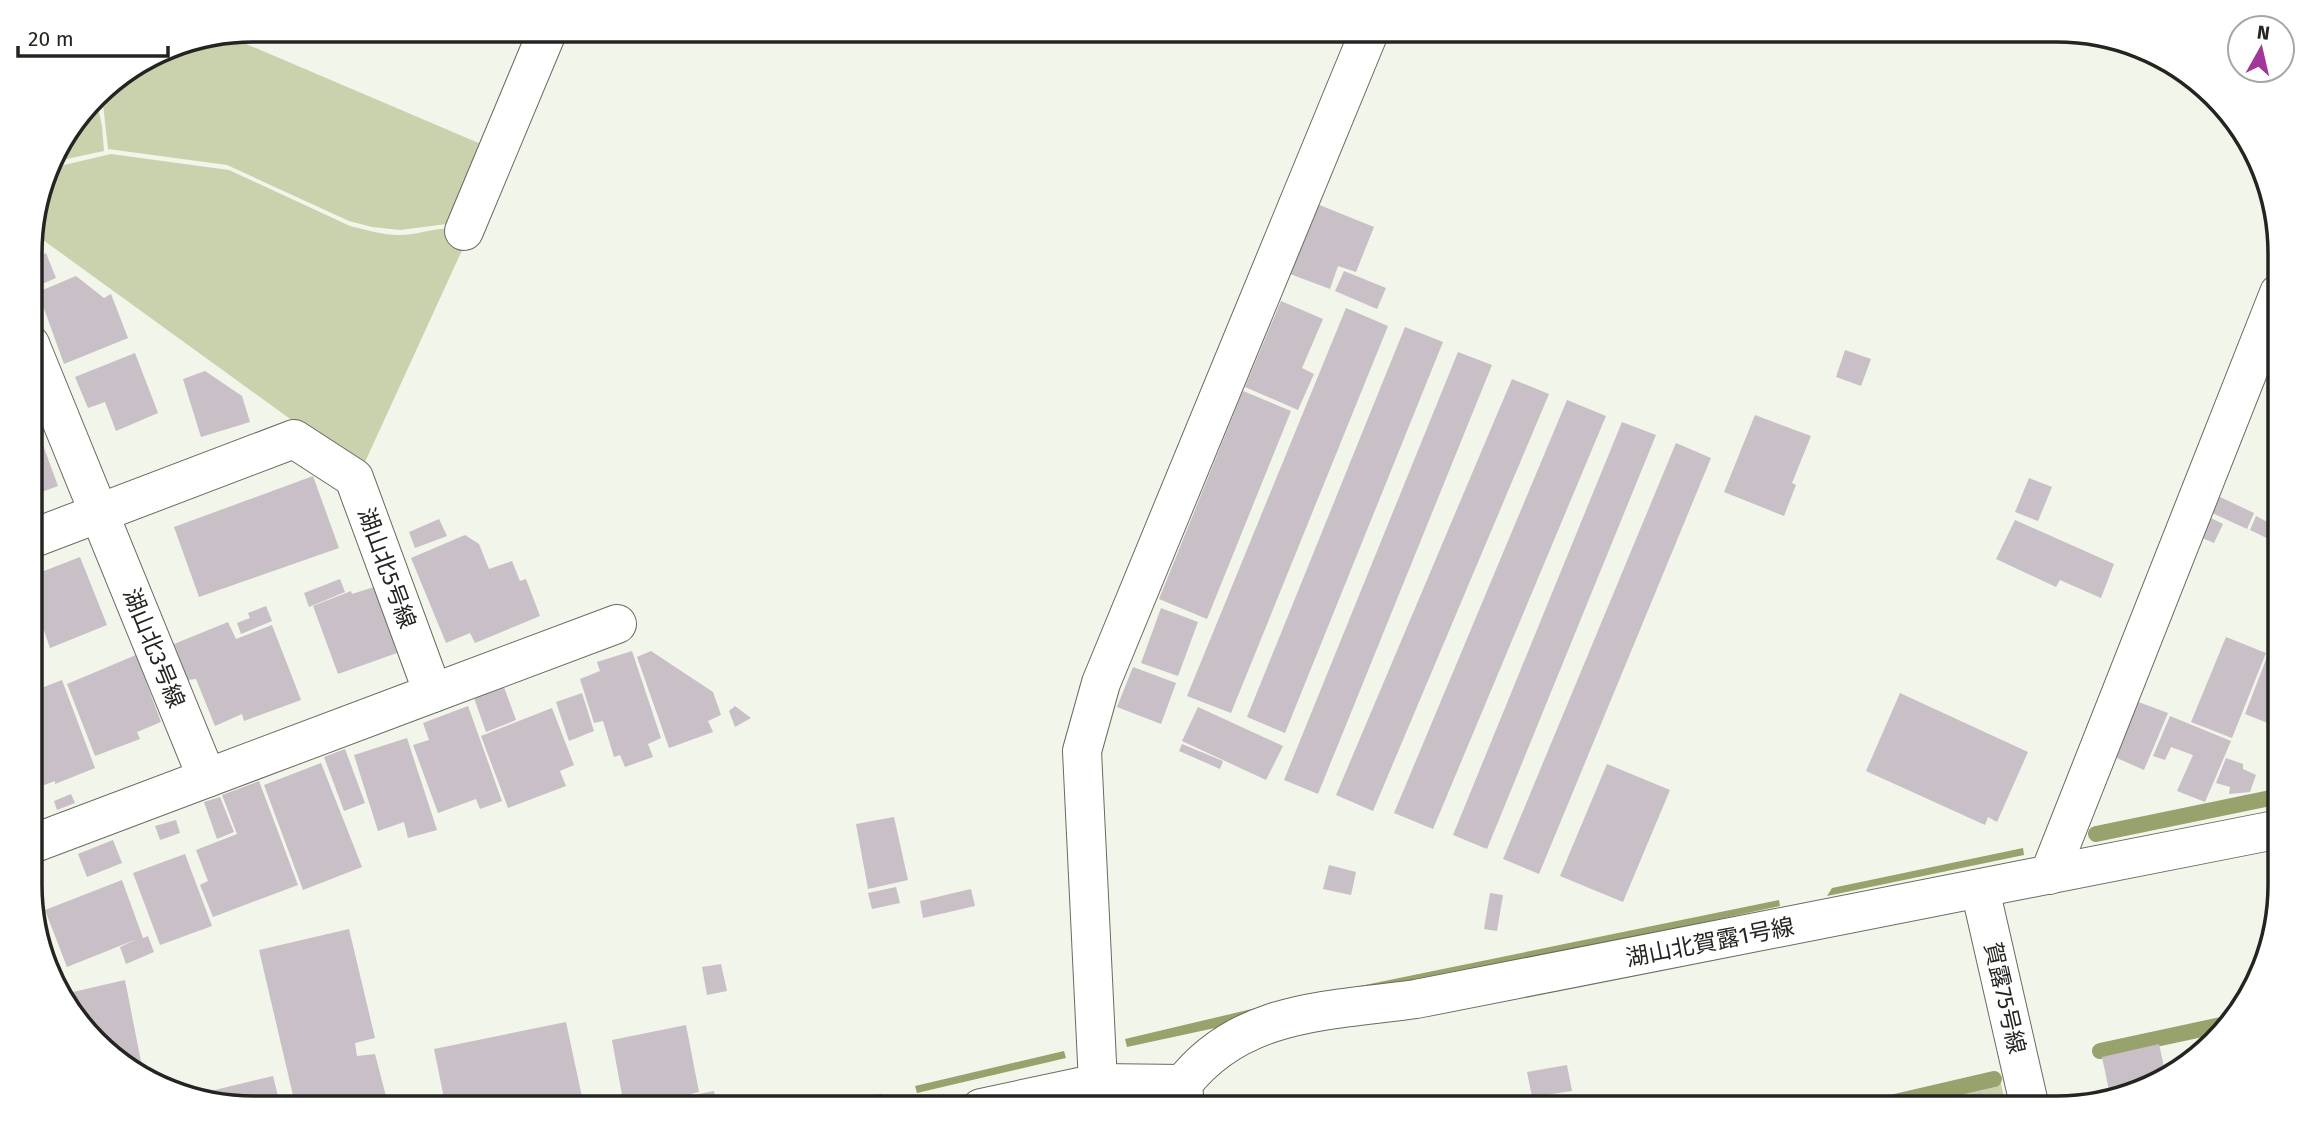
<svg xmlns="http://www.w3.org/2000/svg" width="2310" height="1138" font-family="'Fira Sans','Noto Sans JP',sans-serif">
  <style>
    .green { fill: #cad2ad }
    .water { fill: #97a26c }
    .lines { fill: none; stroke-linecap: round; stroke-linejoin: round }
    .stream { stroke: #97a26c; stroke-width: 16 }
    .building { fill: #c8bfc7 }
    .minor-casing { stroke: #696b61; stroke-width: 40 }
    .minor { stroke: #fff; stroke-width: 38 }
    .labels { text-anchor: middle; stroke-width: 5; stroke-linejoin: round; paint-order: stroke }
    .street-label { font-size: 23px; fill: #242520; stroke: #fff }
    .rim { fill: none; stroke: #242520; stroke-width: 3.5 }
  </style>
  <rect width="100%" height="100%" fill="#f2f5ea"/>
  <g class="green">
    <path d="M225,35L488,147L455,223L400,230L372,227L349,221L227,165L108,149L103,104L99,94L105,85L168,47Z"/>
    <path d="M96,98L102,126L104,151L62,160L49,168L53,154Z"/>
    <path d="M111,154L229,170L350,226C366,230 383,235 399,235C428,235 442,221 469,235L365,462L293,421L32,232L47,176L64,165Z"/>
    <path d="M2001,1083L2006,1108H1902Z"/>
  </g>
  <g class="water">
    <path d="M2023,848L2024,855L1827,896L1832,888Z"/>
    <path d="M1779,900L1780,906L1127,1047L1125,1039L1277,1003Z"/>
    <path d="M1064,1051L1066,1058L917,1093L915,1086Z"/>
    <path d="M882,1094L884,1102L855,1108H811Z"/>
  </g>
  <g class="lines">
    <g class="stream">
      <path d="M2096,834L2280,796"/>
      <path d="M2100,1051L2221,1025"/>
      <path d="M1869,1108L1994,1079"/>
    </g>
  </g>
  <g class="building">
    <path d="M1317,204L1374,227L1356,272L1338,266L1330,289L1290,274Z"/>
    <path d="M46,253L56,278L33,288L30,260Z"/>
    <path d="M1344,271L1386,288L1377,309L1335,291Z"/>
    <path d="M76,276L104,298L111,294L128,338L64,364L38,292Z"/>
    <path d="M1281,301L1323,319L1302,368L1314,374L1298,410L1245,387Z"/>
    <path d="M1346,308L1388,326L1231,713L1187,696Z"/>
    <path d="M1405,327L1443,342L1285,733L1247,717Z"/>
    <path d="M1845,350L1871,359L1861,386L1836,377Z"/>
    <path d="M1458,352L1492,365L1318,794L1284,780Z"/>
    <path d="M135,353L158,413L116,431L105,402L88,408L75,377Z"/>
    <path d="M205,371L242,396L250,422L201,437L183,379Z"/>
    <path d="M1512,379L1549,394L1373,811L1336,795Z"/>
    <path d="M1243,391L1291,411L1207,619L1159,599Z"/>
    <path d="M1567,400L1606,416L1433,829L1394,813Z"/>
    <path d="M31,412L58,486L31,496Z"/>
    <path d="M1755,415L1811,436L1792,483L1796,485L1784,516L1724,492Z"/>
    <path d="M1622,422L1656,435L1487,849L1453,835Z"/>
    <path d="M1676,443L1711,458L1539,874L1503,859Z"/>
    <path d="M313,476L339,548L199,597L174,527Z"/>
    <path d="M2029,478L2052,487L2038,521L2015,512Z"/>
    <path d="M2218,496L2254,513L2247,529L2210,512Z"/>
    <path d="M2256,516L2279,528V544L2250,530Z"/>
    <path d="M2209,517L2223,524L2214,543L2200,537Z"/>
    <path d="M439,519L447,536L415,548L409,532Z"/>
    <path d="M2015,520L2114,564L2101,598L2060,580L2056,587L1996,559Z"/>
    <path d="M465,535L479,544L489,569L512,561L520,581L526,579L540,616L475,643L470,633L446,643L411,558Z"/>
    <path d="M80,557L107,625L50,648L39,616L35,617L31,608V576Z"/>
    <path d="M340,579L345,592L309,607L304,593Z"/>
    <path d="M374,587L397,653L338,674L313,606L351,591L352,594Z"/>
    <path d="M266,606L272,621L241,634L237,623L250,618L248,613Z"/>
    <path d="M1161,608L1198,622L1178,676L1141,663Z"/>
    <path d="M228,622L236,639L272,625L301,700L244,721L242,714L215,726L196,679L188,680L174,644Z"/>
    <path d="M2226,637L2266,653L2232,738L2191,722Z"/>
    <path d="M632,651L661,738L648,744L653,757L625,767L620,755L614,757L603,721L594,723L580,679L600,671L597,662Z"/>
    <path d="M651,651L713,692L721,715L708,721L713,732L669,748L637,657Z"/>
    <path d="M136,655L161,722L137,732L140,739L95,756L67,684Z"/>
    <path d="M2267,657L2280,662V728L2245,714Z"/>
    <path d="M1133,667L1176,683L1161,724L1117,707Z"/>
    <path d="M62,680L95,768L55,784V781L31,790V692Z"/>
    <path d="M504,687L516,720L486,732L474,698Z"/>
    <path d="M582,693L594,731L569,741L556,702Z"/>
    <path d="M1900,693L2028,752L1997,822L1988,817L1985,825L1866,771Z"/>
    <path d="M2133,700L2168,713L2144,770L2110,755Z"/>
    <path d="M468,706L502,801L480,809L476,799L438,813L413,745L429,740L423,723Z"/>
    <path d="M735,706L751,718L735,727L729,711Z"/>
    <path d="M1198,707L1283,746L1266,780L1182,741Z"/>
    <path d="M552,708L574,765L560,771L566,786L508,808L481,736Z"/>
    <path d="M2170,716L2231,741L2205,802L2177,791L2193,755L2171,747L2165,760L2153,756Z"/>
    <path d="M407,738L437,830L408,838L404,822L378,831L354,755Z"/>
    <path d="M1182,744L1223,761L1220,769L1179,751Z"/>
    <path d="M345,749L365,803L344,811L324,757Z"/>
    <path d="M2226,758L2243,764V769L2256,775L2250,792L2229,794L2230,787L2216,783Z"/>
    <path d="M321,763L362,867L303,890L264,785Z"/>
    <path d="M1607,764L1670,790L1623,902L1560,876Z"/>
    <path d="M259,781L298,885L213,917L200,885L208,881L196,850L237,834L222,795Z"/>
    <path d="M71,794L75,803L57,810L54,801Z"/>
    <path d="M220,797L234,832L217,839L204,802Z"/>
    <path d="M894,817L908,880L868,889L856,824Z"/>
    <path d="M176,820L180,833L160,840L155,826Z"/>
    <path d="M113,840L122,863L87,877L78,854Z"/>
    <path d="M185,854L212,926L160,945L133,873Z"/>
    <path d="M1329,865L1356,872L1351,895L1323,889Z"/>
    <path d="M122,880L143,938L148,936L154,952L126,964L120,947L137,939L67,967L45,910Z"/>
    <path d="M896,887L900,903L872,909L868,893Z"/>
    <path d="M971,889L975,906L923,918L920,901Z"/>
    <path d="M1490,893L1503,895L1497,931L1484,929Z"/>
    <path d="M349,929L375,1038L355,1043L357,1056L375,1054L389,1108H296L259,950Z"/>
    <path d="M721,964L727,991L707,995L702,967Z"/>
    <path d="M125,980L144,1077L76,1021L64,994Z"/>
    <path d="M566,1022L582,1097L528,1108H446L434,1049Z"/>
    <path d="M686,1025L699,1092L691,1094L694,1108H653L652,1101L624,1106L612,1040Z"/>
    <path d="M2211,1036L2200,1049L2199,1050L2197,1040Z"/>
    <path d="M2159,1044L2166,1076L2110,1095L2102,1057Z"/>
    <path d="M1567,1065L1572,1091L1532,1097L1527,1072Z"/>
    <path d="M273,1076L281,1108H253L194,1095Z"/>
    <path d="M714,1091L717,1108H695L693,1095Z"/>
    <path d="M1981,1092L1985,1108H1961L1958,1098Z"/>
  </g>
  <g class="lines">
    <defs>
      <g id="minor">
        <path d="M464,231L548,30"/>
        <path d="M30,344L207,778L32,844"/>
        <path d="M31,539L294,439L354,478L433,693L207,778"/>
        <path d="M433,693L617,624"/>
        <path d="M2049,875L2279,293"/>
        <path d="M1980,889L2030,1108"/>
        <path d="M1098,1083L1082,751L1101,683L1370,30"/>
        <path d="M981,1108L1098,1083L1183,1084"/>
        <path d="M1185,1108L1183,1084C1241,1009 1330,1011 1416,999L2280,829"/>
      </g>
    </defs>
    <use href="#minor" class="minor-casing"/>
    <use href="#minor" class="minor"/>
  </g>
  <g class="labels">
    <g class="street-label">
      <text transform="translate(387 568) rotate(70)" y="8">湖山北5号線</text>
      <text transform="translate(154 648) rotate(68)" y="8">湖山北3号線</text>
      <text transform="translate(1710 942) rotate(-11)" y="8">湖山北賀露1号線</text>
      <text transform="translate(2005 998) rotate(77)" y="8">賀露75号線</text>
    </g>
  </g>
  <path d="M0 0H2310V1138H0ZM253 42H2057A211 211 0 0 1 2268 253V885A211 211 0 0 1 2057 1096H253A211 211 0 0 1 42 885V253A211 211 0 0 1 253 42Z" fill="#fff" fill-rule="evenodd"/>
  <path class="rim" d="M253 42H2057A211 211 0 0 1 2268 253V885A211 211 0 0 1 2057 1096H253A211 211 0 0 1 42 885V253A211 211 0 0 1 253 42Z"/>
  <g transform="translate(2261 49) rotate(8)"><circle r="33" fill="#ffffff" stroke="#a7a8a6" stroke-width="2"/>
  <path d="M0-5L12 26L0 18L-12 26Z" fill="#a03799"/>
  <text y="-10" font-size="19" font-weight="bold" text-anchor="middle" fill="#242520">N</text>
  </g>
  <path d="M18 46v10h150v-10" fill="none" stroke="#242520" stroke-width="3.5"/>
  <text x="28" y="46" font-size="21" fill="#242520" stroke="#ffffff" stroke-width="5" paint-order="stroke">20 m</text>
</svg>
